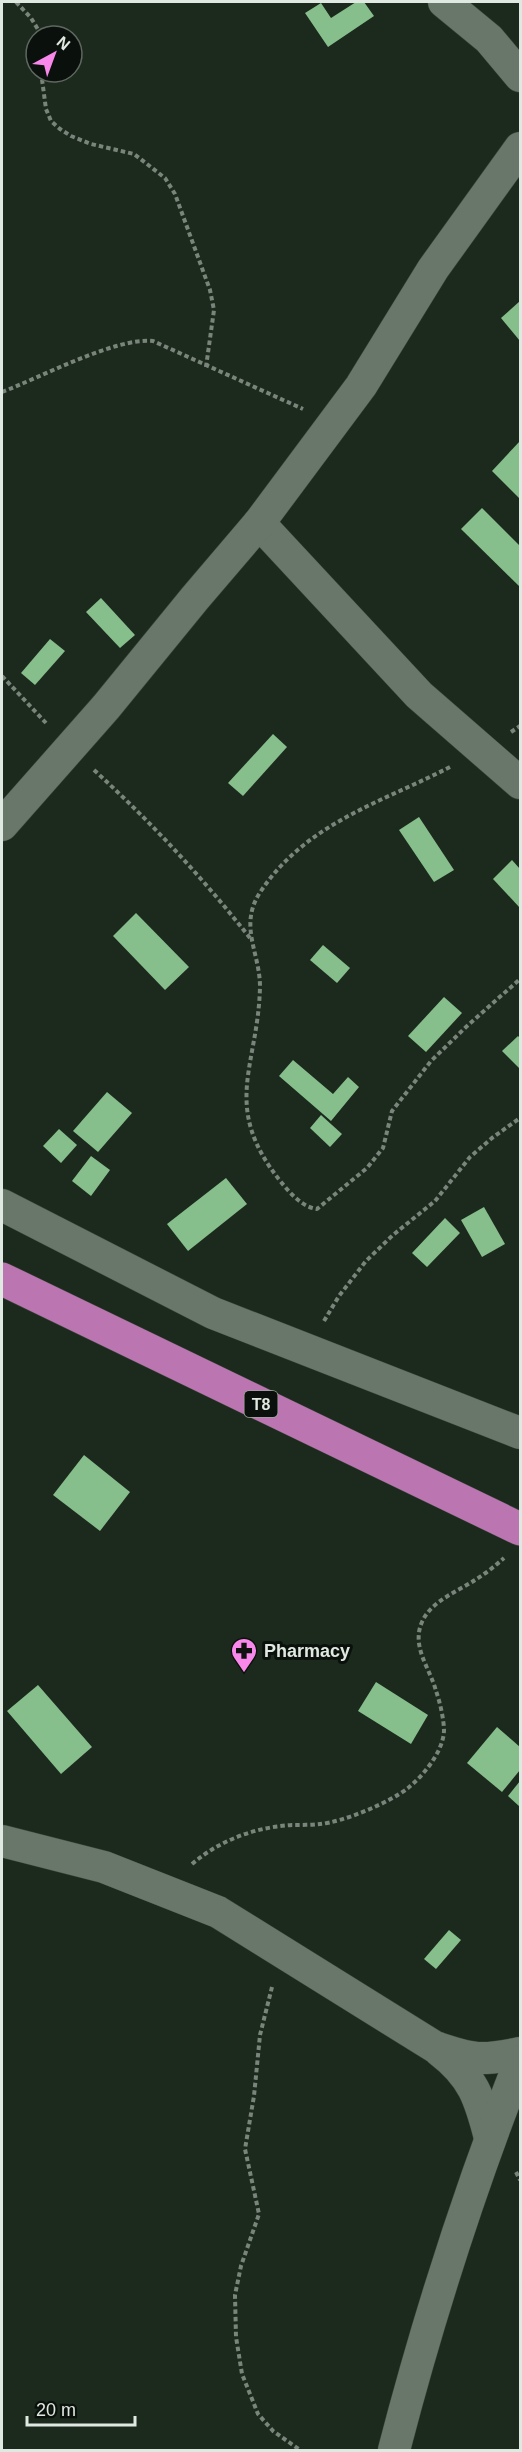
<svg xmlns="http://www.w3.org/2000/svg" width="522" height="2452" font-family="Helvetica,sans-serif">
  <style>
    .building { fill: #86be8c }
    .lines { fill: none; stroke-linecap: round; stroke-linejoin: round }
    .street-casing { stroke: #3a453b; stroke-width: 33 }
    .highway-casing { stroke: #3a453b; stroke-width: 34 }
    .path { stroke: #79847a; stroke-width: 4; stroke-dasharray: 4.5 3; stroke-linecap: butt }
    .street { stroke: #687769; stroke-width: 32 }
    .highway { stroke: #bb75b1; stroke-width: 33 }
    .labels { text-anchor: middle; stroke-width: 6; stroke-linejoin: round; paint-order: stroke }
    .shield { fill: #0a100b; stroke: #a0a8a1; stroke-width: 1.5 }
    .shield-label { font-size: 16px; font-weight: bold; fill: #e0e9e1 }
    .poi-label { font-size: 18px; font-weight: bold; fill: #e0e9e1; stroke: #0a100b; text-anchor: start }
  </style>
  <rect width="100%" height="100%" fill="#1c291d"/>
  <g class="building">
    <path d="M356,2H364L374,16L328,47L305,13L321,3L331,18Z"/>
    <path d="M520,301V341L501,318Z"/>
    <path d="M520,441V499L492,471Z"/>
    <path d="M482,508L520,546V587L461,529Z"/>
    <path d="M101,598L135,635L120,648L86,612Z"/>
    <path d="M50,639L65,651L35,685L21,673Z"/>
    <path d="M273,734L287,747L243,796L228,783Z"/>
    <path d="M419,817L454,870L434,882L399,830Z"/>
    <path d="M512,860L520,869V908L493,879Z"/>
    <path d="M136,913L189,967L165,990L113,936Z"/>
    <path d="M323,945L350,968L337,983L310,960Z"/>
    <path d="M444,997L462,1013L426,1052L408,1036Z"/>
    <path d="M518,1036L520,1038V1069L502,1051Z"/>
    <path d="M293,1060L333,1094L348,1077L359,1087L331,1121L279,1076Z"/>
    <path d="M107,1092L132,1113L98,1152L73,1131Z"/>
    <path d="M321,1115L342,1134L330,1147L310,1128Z"/>
    <path d="M59,1129L77,1145L61,1163L43,1146Z"/>
    <path d="M91,1156L110,1170L91,1196L72,1181Z"/>
    <path d="M226,1178L247,1204L188,1251L167,1224Z"/>
    <path d="M484,1207L505,1244L482,1257L461,1220Z"/>
    <path d="M445,1218L460,1233L427,1267L412,1253Z"/>
    <path d="M84,1455L130,1492L100,1531L53,1495Z"/>
    <path d="M376,1682L428,1715L411,1744L358,1711Z"/>
    <path d="M38,1685L92,1747L61,1774L7,1711Z"/>
    <path d="M497,1727L520,1747V1770L502,1792L467,1763Z"/>
    <path d="M520,1781V1807L508,1796Z"/>
    <path d="M449,1930L461,1940L436,1969L424,1959Z"/>
  </g>
  <g class="lines">
    <defs>
      <g id="street">
        <path d="M444,2L489,39L520,76"/>
        <path d="M259,523L419,695L520,783"/>
        <path d="M2,825L106,707L195,598L259,523L361,386L433,269L520,148"/>
        <path d="M2,1205L213,1313L520,1433"/>
        <path d="M2,1841L104,1867L218,1912L435,2047C473,2060 481,2061 520,2053"/>
        <path d="M440,2051C473,2076 480,2099 490,2138"/>
        <path d="M394,2450C428,2319 470,2188 520,2061"/>
      </g>
      <path id="highway" d="M2,1279L520,1529"/>
    </defs>
    <use href="#street" class="street-casing"/>
    <use href="#highway" class="highway-casing"/>
    <g class="path">
      <path d="M16,2L31,18L42,36"/>
      <path d="M41,72L46,109L51,121L60,129L71,136L91,144L134,154L165,178L175,194L210,290L214,310L206,367"/>
      <path d="M2,392C39,378 116,337 153,341L303,409"/>
      <path d="M2,676L46,723"/>
      <path d="M511,732L520,726"/>
      <path d="M450,767C380,803 304,824 259,894C239,927 260,953 260,987C258,1068 220,1106 281,1182C290,1193 302,1207 317,1209L367,1168L383,1148L392,1111L431,1061L466,1027L520,979"/>
      <path d="M94,770C152,823 201,876 250,938"/>
      <path d="M324,1321L339,1296L366,1261L393,1235L435,1201L470,1157L492,1138L520,1118"/>
      <path d="M192,1864C220,1840 256,1827 292,1825C301,1825 311,1825 320,1824C343,1822 389,1803 408,1788C423,1776 443,1752 444,1731C444,1720 440,1702 436,1691C430,1668 411,1647 422,1622C431,1601 457,1592 475,1580C485,1574 495,1566 504,1558"/>
      <path d="M272,1987L260,2035L254,2096L245,2149L259,2214L241,2266L235,2295L236,2337L242,2374L258,2414L273,2431L300,2450"/>
      <path d="M516,2172L520,2180"/>
    </g>
    <use href="#street" class="street"/>
    <use href="#highway" class="highway"/>
  </g>
  <defs>
    <symbol id="pharmacy-pin" viewBox="-11 -11 22 30"><path d="M0 17L-7.5 6A9.5 9.5 0 1 1 7.5 6Z" fill="#f888ea" stroke="#0a100b"/><path d="M-2-6h4v4h4v4h-4v4h-4v-4h-4v-4h4Z" fill="#111"/></symbol>
  </defs>
  <g fill-rule="evenodd">
    <use href="#pharmacy-pin" x="229" y="1636" width="30" height="40"/>
  </g>
  <g class="labels">
    <rect class="shield" x="244.5" y="1391" width="33" height="26" rx="4.5"/>
    <g class="shield-label">
      <text x="261" y="1410">T8</text>
    </g>
    <g class="poi-label">
      <text x="264" y="1657">Pharmacy</text>
    </g>
  </g>
  <rect width="522" height="2452" fill="none" stroke="#e0e9e1" stroke-width="6"/>
  <g transform="translate(54 54) rotate(41)"><circle r="28" fill="#0a100b" stroke="#606761" stroke-width="1.5"/>
  <path d="M0-4.5L10 22L0 15L-10 22Z" fill="#f888ea"/>
  <text y="-9" font-size="16" font-weight="bold" text-anchor="middle" fill="#e0e9e1">N</text>
  </g>
  <path d="M27 2416v9h108v-9" fill="none" stroke="#e0e9e1" stroke-width="3"/>
  <text x="36" y="2416" font-size="18" fill="#e0e9e1" stroke="#0a100b" stroke-width="4.5" paint-order="stroke">20 m</text>
</svg>
